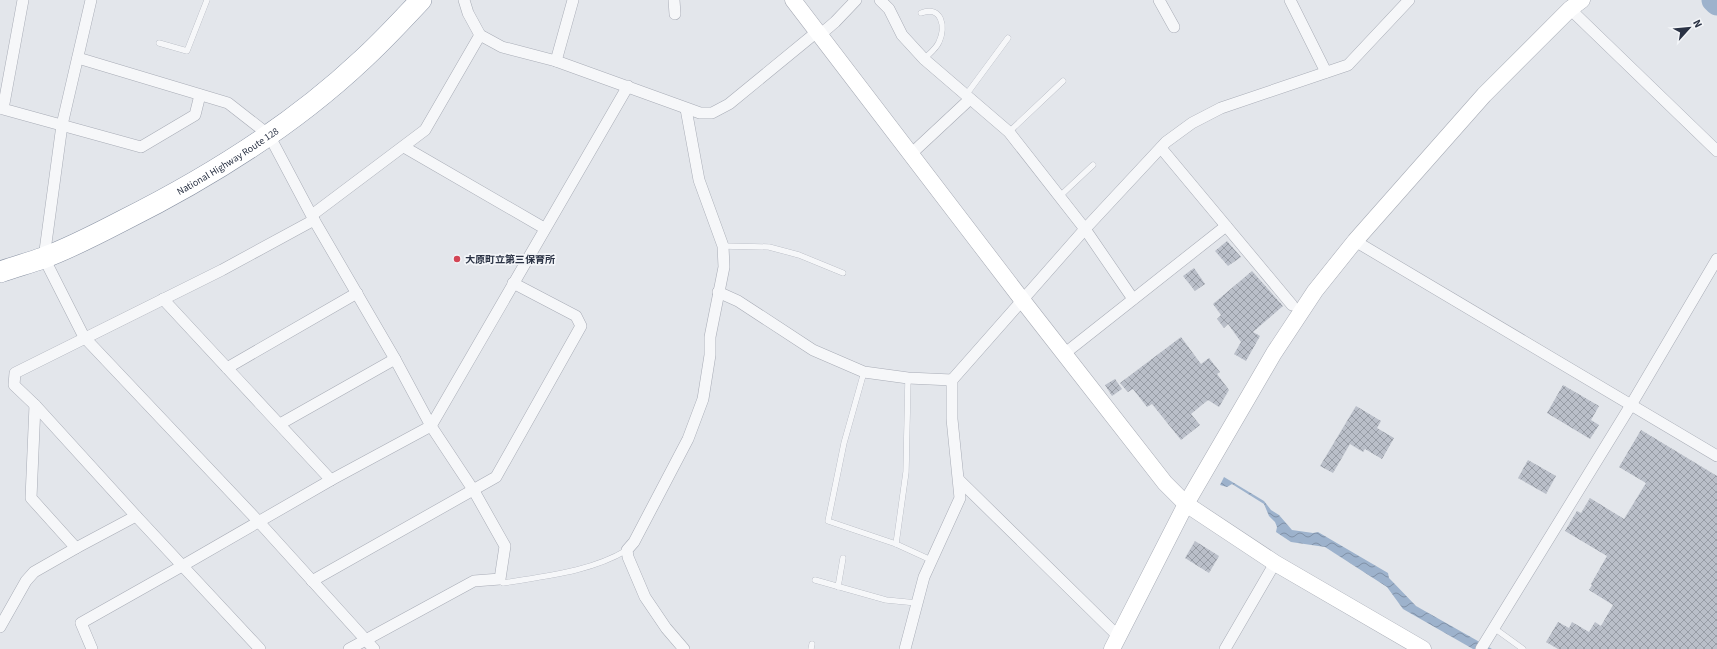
<svg xmlns="http://www.w3.org/2000/svg" width="1717" height="649" font-family="'Source Sans 3','Noto Sans JP',sans-serif">
  <style>
    .water { fill: url(#water-waves) }
    .lines { fill: none; stroke-linecap: round; stroke-linejoin: round }
    .river { stroke: #9db2cc; stroke-width: 25 }
    .building { fill: url(#building-cross-hatch) }
    .lane-casing { stroke: #a8acb6; stroke-width: 6 }
    .street-casing { stroke: #a8acb6; stroke-width: 12 }
    .secondary-casing { stroke: #a8acb6; stroke-width: 17 }
    .highway-casing { stroke: #8992a3; stroke-width: 22 }
    .lane { stroke: #f6f7f9; stroke-width: 5.5 }
    .street { stroke: #f6f7f9; stroke-width: 11 }
    .secondary { stroke: #fff; stroke-width: 16 }
    .highway { stroke: #fff; stroke-width: 21 }
    .poi-dot { fill: #d34555; stroke: #f3f5f8; stroke-width: 1.5 }
    .labels { text-anchor: middle; stroke-width: 3.5; stroke-linejoin: round; paint-order: stroke }
    .street-label { font-size: 10px; fill: #2a3244; stroke: #f3f5f8 }
    .poi-label { font-size: 10px; font-weight: bold; fill: #2a3244; stroke: #f3f5f8; text-anchor: start }
  </style>
  <defs>
    <pattern id="water-waves" width="16" height="10" patternUnits="userSpaceOnUse"><rect width="16" height="10" fill="#9db2cc"/><path d="M0 5q4-4 8 0t8 0" fill="none" stroke="#8091a7"/></pattern>
    <pattern id="building-cross-hatch" width="8" height="8" patternUnits="userSpaceOnUse"><rect width="8" height="8" fill="#babfc9"/><path d="M0 0l8 8M0 8l8-8" fill="none" stroke="#979ca5"/></pattern>
  </defs>
  <rect width="100%" height="100%" fill="#e3e6eb"/>
  <path class="water" d="M1224,477L1264,501L1271,510L1279,515L1292,530L1313,533L1318,532L1388,573L1389,578L1416,606L1492,649H1473L1403,609L1387,587L1325,547L1291,542L1276,532L1277,527L1275,522L1269,516L1264,504L1232,484L1227,487L1220,485Z"/>
  <g class="lines">
    <path class="river" d="M1714,0L1717,3"/>
  </g>
  <g class="building">
    <path d="M1227,241L1241,257L1228,266L1215,251Z"/>
    <path d="M1194,268L1205,284L1195,291L1183,276Z"/>
    <path d="M1252,271L1283,306L1253,332L1260,336L1246,361L1234,354L1241,342L1228,324L1224,328L1217,319L1221,315L1213,304Z"/>
    <path d="M1181,337L1201,364L1209,358L1220,372L1217,374L1229,390L1219,407L1208,400L1191,414L1200,425L1181,440L1152,404L1147,407L1133,389L1128,392L1120,383Z"/>
    <path d="M1115,379L1122,389L1112,396L1105,385Z"/>
    <path d="M1563,385L1599,406L1591,420L1599,425L1590,439L1547,413Z"/>
    <path d="M1356,406L1381,421L1377,428L1394,438L1382,459L1365,449L1363,452L1350,444L1333,473L1320,466Z"/>
    <path d="M1641,430L1717,476V649H1558L1546,642L1558,622L1569,628L1572,622L1589,632L1595,622L1601,626L1613,605L1589,590L1592,585L1591,584L1607,556L1565,531L1577,511L1581,513L1590,498L1624,519L1646,483L1619,467Z"/>
    <path d="M1528,460L1556,476L1546,494L1518,478Z"/>
    <path d="M1195,541L1219,556L1209,573L1185,558Z"/>
  </g>
  <g class="lines">
    <defs>
      <g id="lane">
        <path d="M921,13C942,5 946,27 939,42C936,49 929,54 924,59"/>
        <path d="M159,43L187,51L207,0"/>
        <path d="M966,95L1008,38"/>
        <path d="M1009,132L1063,81"/>
        <path d="M1060,196L1093,165"/>
        <path d="M723,246L769,247L799,255L843,273"/>
        <path d="M864,372L844,443L828,521L896,544L931,560"/>
        <path d="M896,544L906,472L908,378"/>
        <path d="M500,579L503,583C545,576 590,572 627,550"/>
        <path d="M815,580L886,600L917,603"/>
        <path d="M838,587L843,558"/>
        <path d="M1494,628L1523,649"/>
        <path d="M811,649L812,644"/>
      </g>
      <g id="street">
        <path d="M23,0L3,109L141,147L195,115L200,95"/>
        <path d="M91,0L62,125L44,258L84,337L259,522L374,649"/>
        <path d="M464,0L468,13L480,35L502,47L556,61L700,113H712L729,104L818,31"/>
        <path d="M674,0L675,14"/>
        <path d="M880,0L889,9L902,35L924,59L1009,132L1085,229L1133,299"/>
        <path d="M1159,0L1174,27"/>
        <path d="M1290,0L1326,72"/>
        <path d="M1570,9L1717,151"/>
        <path d="M821,34L835,22L856,0"/>
        <path d="M78,58L228,103L269,135L314,220L395,359L431,426L474,491L505,546L500,579L474,581L349,649"/>
        <path d="M556,61L573,0"/>
        <path d="M404,147L544,228"/>
        <path d="M1161,148L1292,305"/>
        <path d="M911,154L970,99"/>
        <path d="M312,215L425,130L480,35"/>
        <path d="M1355,241L1717,456"/>
        <path d="M718,292L738,301L813,350L864,372L908,378L952,380"/>
        <path d="M163,299L331,480"/>
        <path d="M1064,354L1226,226"/>
        <path d="M227,368L357,293"/>
        <path d="M35,405L31,498L76,548L136,516"/>
        <path d="M280,424L395,359"/>
        <path d="M959,480L1118,636"/>
        <path d="M312,581L496,477L581,326L576,316L513,283"/>
        <path d="M0,627L26,581L34,572L76,548"/>
        <path d="M92,649L81,623L182,566L331,480L431,426L628,86"/>
        <path d="M260,649L136,516L35,405L14,385L15,373L222,270L314,220"/>
        <path d="M684,649L666,628L645,597L628,557L627,550L634,542L688,439L703,399L710,355V337L724,267L723,246L699,180L686,109"/>
        <path d="M905,649L924,577L960,498L952,419V380L1085,229L1166,142L1192,123L1221,108L1348,65L1409,0"/>
        <path d="M1225,649L1275,563"/>
        <path d="M1481,649L1631,405L1717,259"/>
      </g>
      <g id="secondary">
        <path d="M793,0L1023,301L1165,483L1186,504L1275,563L1423,649"/>
        <path d="M1112,649L1186,504L1274,353L1315,291L1355,241L1484,95L1570,9L1582,0"/>
      </g>
      <g id="highway">
        <path id="s1" d="M0,272C14,267 29,263 43,258C70,248 97,234 122,221C208,178 292,126 362,60C383,41 402,20 421,0"/>
      </g>
    </defs>
    <use href="#lane" class="lane-casing"/>
    <use href="#street" class="street-casing"/>
    <use href="#secondary" class="secondary-casing"/>
    <use href="#highway" class="highway-casing"/>
    <use href="#lane" class="lane"/>
    <use href="#street" class="street"/>
    <use href="#secondary" class="secondary"/>
    <use href="#highway" class="highway"/>
  </g>
  <circle class="poi-dot" cx="457" cy="259" r="4"/>
  <g class="labels">
    <g class="street-label">
      <text dy="4" stroke="none"><textPath href="#s1" startOffset="254">National Highway Route 128</textPath></text>
    </g>
    <g class="poi-label">
      <text x="465" y="263">大原町立第三保育所</text>
    </g>
  </g>
  <g transform="translate(1689 28) rotate(63)" stroke="#f3f5f8" stroke-width="3" paint-order="stroke">
  <path d="M0-3L7 15L0 10L-7 15Z" fill="#2a3244"/>
  <text y="-6" font-size="11" font-weight="bold" text-anchor="middle" fill="#2a3244">N</text>
  </g>
</svg>
